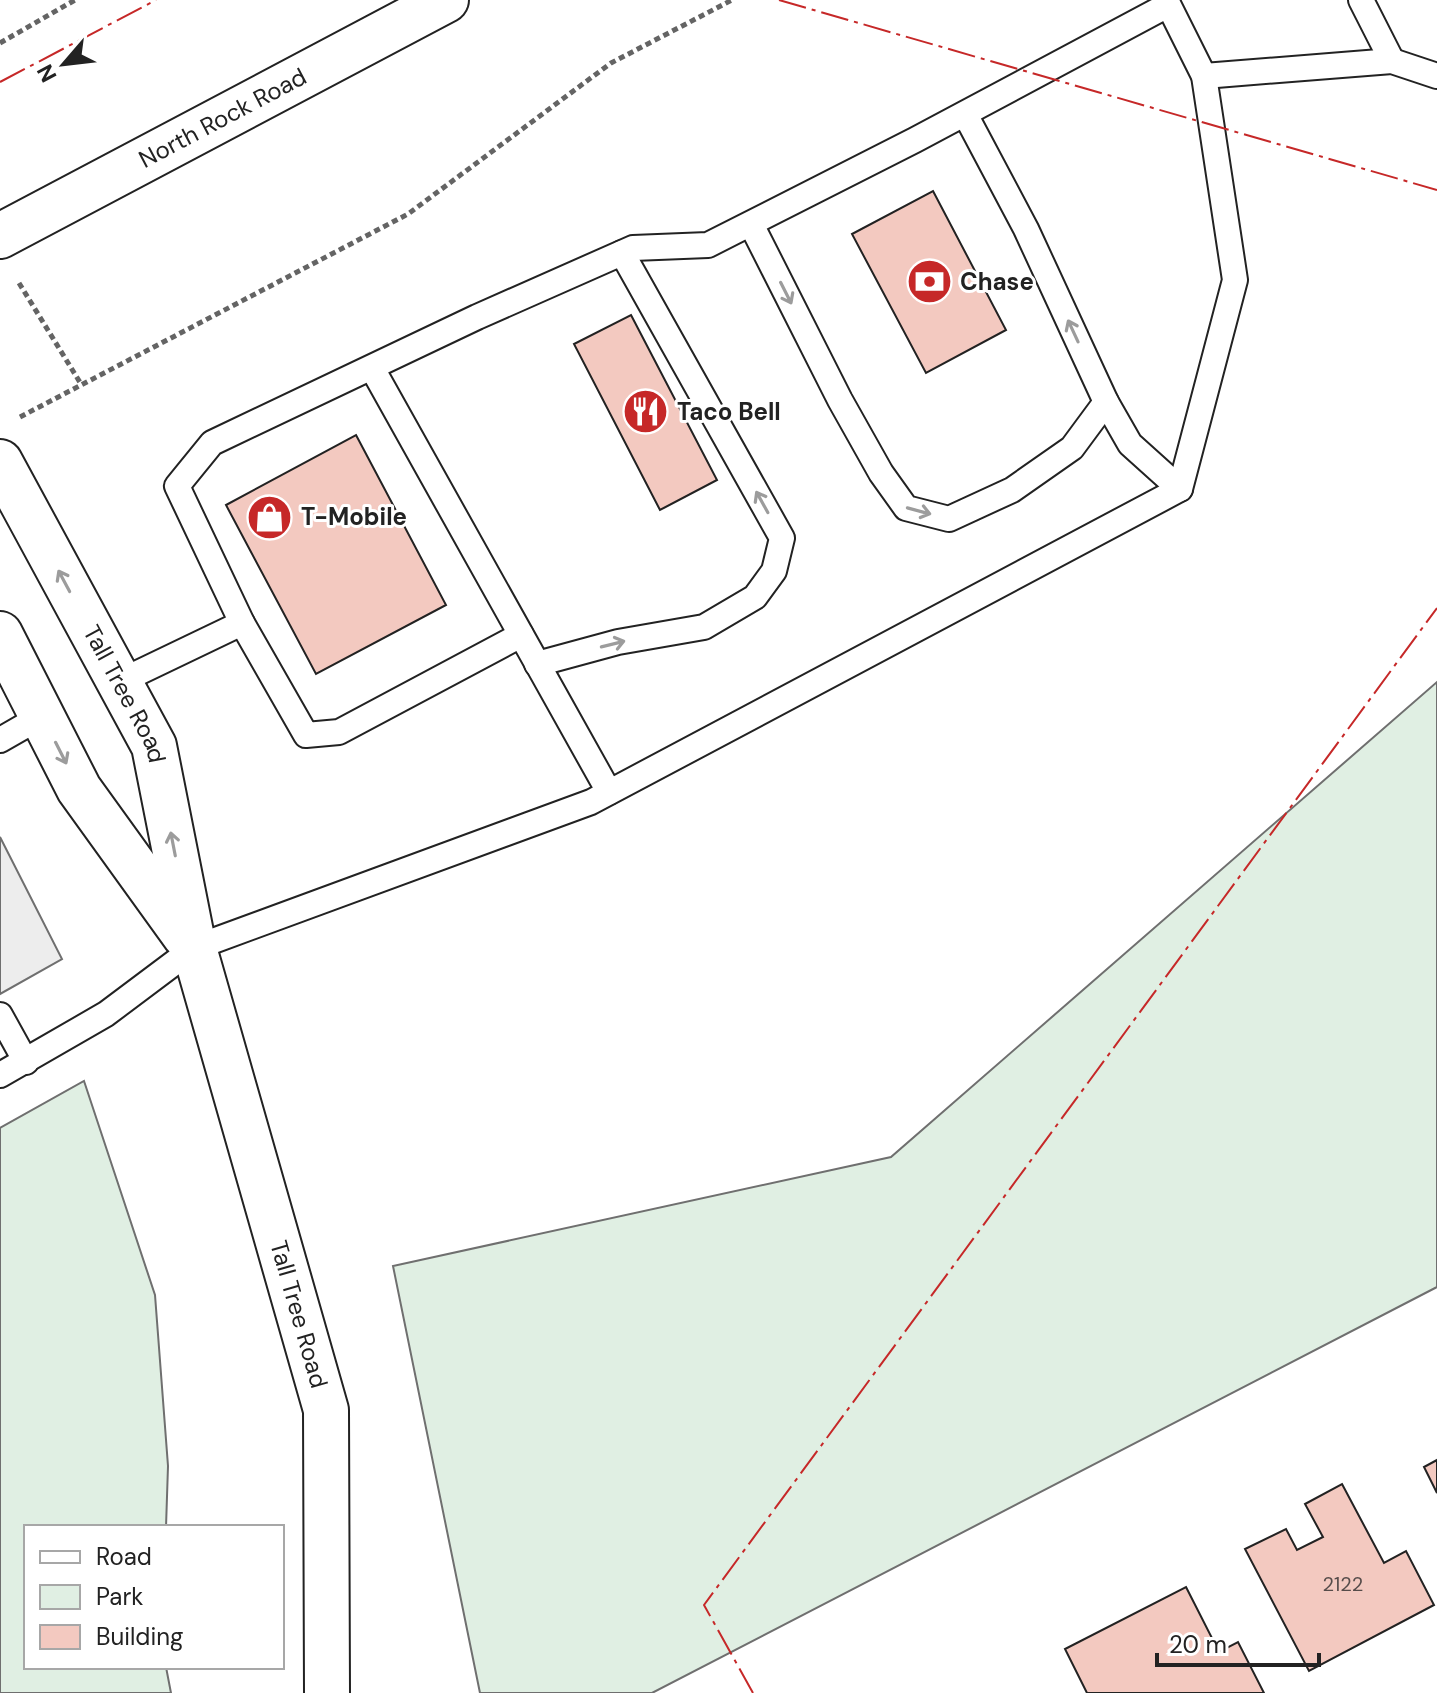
<svg xmlns="http://www.w3.org/2000/svg" width="1437" height="1693" font-family="'DM Sans',sans-serif">
  <style>
    .green { fill: #e0efe3; stroke: #6f6f6f; stroke-width: 2 }
    .parking { fill: #ededed; stroke: #6f6f6f; stroke-width: 2 }
    .building { fill: #f3c9c0; stroke: #222; stroke-width: 2 }
    .lines { fill: none; stroke-linecap: round; stroke-linejoin: round }
    .service-casing { stroke: #222; stroke-width: 28 }
    .tertiary-casing { stroke: #222; stroke-width: 48 }
    .secondary-casing { stroke: #222; stroke-width: 48 }
    .path { stroke: #646464; stroke-width: 5; stroke-dasharray: 6 4; stroke-linecap: butt }
    .service { stroke: #fff; stroke-width: 24 }
    .tertiary { stroke: #fff; stroke-width: 44 }
    .secondary { stroke: #fff; stroke-width: 44 }
    .power { stroke: #c62828; stroke-width: 2; stroke-dasharray: 28 6 4 6; stroke-linecap: butt }
    .oneway { stroke: #9c9c9c }
    .labels { text-anchor: middle; stroke-width: 6; stroke-linejoin: round; paint-order: stroke }
    .number-label { font-size: 20px; fill: #564c4a }
    .street-label { font-size: 24px; fill: #222; stroke: #fff }
    .poi-label { font-size: 24px; font-weight: bold; fill: #222; stroke: #fff; text-anchor: start }
  </style>
  <rect width="100%" height="100%" fill="#fff"/>
  <g class="green">
    <path d="M1437,682V1287L652,1693H480L393,1266L891,1157Z"/>
    <path d="M84,1081L155,1295L168,1466L166,1527H26V1667H166L171,1693H0V1128Z"/>
  </g>
  <path class="parking" d="M0,837L62,959L0,994Z"/>
  <g class="building">
    <path d="M933,191L1006,330L926,373L852,234Z"/>
    <path d="M631,315L717,480L660,510L574,344Z"/>
    <path d="M356,435L446,605L316,674L226,505Z"/>
    <path d="M1437,1460V1493L1424,1467Z"/>
    <path d="M1342,1484L1384,1563L1406,1551L1434,1605L1309,1671L1245,1549L1286,1529L1297,1550L1323,1537L1305,1504Z"/>
    <path d="M1186,1587L1219,1652L1238,1642L1264,1693H1087L1065,1649Z"/>
  </g>
  <g class="lines">
    <defs>
      <g id="service">
        <path d="M1361,0L1392,61"/>
        <path d="M1204,76L1392,61L1437,76"/>
        <path d="M965,114L1026,229L1106,402L1130,444L1180,489"/>
        <path d="M751,224L840,400L881,473L906,508L949,519L1012,490L1072,448L1106,402"/>
        <path d="M372,368L609,792"/>
        <path d="M242,623L306,735L339,732L521,635"/>
        <path d="M537,664L618,642L704,627L755,597L774,571L782,538L622,253"/>
        <path d="M119,682L242,623L177,486L212,443L477,317L633,248L708,245L915,140L1168,5"/>
        <path d="M0,740L42,716"/>
        <path d="M0,1015L26,1062"/>
        <path d="M0,1075L106,1014L194,948L591,802L1180,489L1235,280L1204,76L1166,0"/>
      </g>
      <g id="tertiary">
        <path id="s1" d="M0,462L154,746L194,948L326,1410L327,1693"/>
        <path d="M0,634L79,789L185,936"/>
      </g>
      <g id="secondary">
        <path id="s2" d="M0,236L446,0"/>
      </g>
    </defs>
    <use href="#service" class="service-casing"/>
    <use href="#tertiary" class="tertiary-casing"/>
    <use href="#secondary" class="secondary-casing"/>
    <g class="path">
      <path d="M0,43L75,0"/>
      <path d="M19,283L81,384"/>
      <path d="M20,417L408,214L611,63L732,0"/>
    </g>
    <use href="#service" class="service"/>
    <use href="#tertiary" class="tertiary"/>
    <use href="#secondary" class="secondary"/>
    <g class="power">
      <path d="M779,0L1437,190"/>
      <path d="M0,82L156,0"/>
      <path d="M753,1693L704,1605L1437,608"/>
    </g>
  </g>
  <defs><path id="oneway-shaft" d="M-6 0H5M1.5-3L5.5 0L1.5 3" fill="none" stroke-width="1.6" stroke-linecap="round" stroke-linejoin="round" transform="scale(2)"/></defs>
  <g class="oneway">
    <use href="#oneway-shaft" transform="translate(786 293) rotate(63)"/>
    <use href="#oneway-shaft" transform="translate(1073 331) rotate(-115)"/>
    <use href="#oneway-shaft" transform="translate(762 502) rotate(-119)"/>
    <use href="#oneway-shaft" transform="translate(919 511) rotate(15)"/>
    <use href="#oneway-shaft" transform="translate(64 581) rotate(-118)"/>
    <use href="#oneway-shaft" transform="translate(613 644) rotate(-14)"/>
    <use href="#oneway-shaft" transform="translate(61 753) rotate(63)"/>
    <use href="#oneway-shaft" transform="translate(173 844) rotate(-101)"/>
  </g>
  <defs>
    <symbol id="bank-disc" viewBox="-11 -11 22 22"><circle r="9.5" fill="#c62828" stroke="#fff"/><path d="M-6-4H6V4H-6ZM0-2.3a2.3 2.3 0 1 0 0 4.6a2.3 2.3 0 1 0 0-4.6Z" fill="#fff"/></symbol>
    <symbol id="restaurant-disc" viewBox="-11 -11 22 22"><circle r="9.5" fill="#c62828" stroke="#fff"/><path d="M-5-6h1v4h1v-4h1v4h1v-4h1v5L-1.5 .5V6h-2V.5L-5-1ZM5-6V6H3V1.5H1.5Q1.5-4 5-6Z" fill="#fff"/></symbol>
    <symbol id="shop-disc" viewBox="-11 -11 22 22"><circle r="9.5" fill="#c62828" stroke="#fff"/><path d="M-5-2.5h2.3a2.7 3.5 0 0 1 5.4 0H5L5.5 6h-11ZM-1.5-2.5h3a1.5 2.3 0 0 0-3 0Z" fill="#fff"/></symbol>
  </defs>
  <g fill-rule="evenodd">
    <use href="#bank-disc" x="904" y="256" width="51" height="51"/>
    <use href="#restaurant-disc" x="620" y="386" width="51" height="51"/>
    <use href="#shop-disc" x="244" y="492" width="51" height="51"/>
  </g>
  <g class="labels">
    <g class="number-label">
      <text x="1343" y="1591">2122</text>
    </g>
    <g class="street-label">
      <text dy="8" stroke="none"><textPath href="#s2" startOffset="252">North Rock Road</textPath></text>
      <text dy="8" stroke="none"><textPath href="#s1" startOffset="264">Tall Tree Road</textPath></text>
      <text dy="8" stroke="none"><textPath href="#s1" startOffset="910">Tall Tree Road</textPath></text>
    </g>
    <g class="poi-label">
      <text x="960" y="290">Chase</text>
      <text x="677" y="420">Taco Bell</text>
      <text x="301" y="525">T-Mobile</text>
    </g>
  </g>
  <rect x="24" y="1525" width="260" height="144" fill="#ffffff" stroke="#a7a7a7" stroke-width="2"/>
  <rect x="40" y="1551" width="40" height="12" fill="#ffffff" stroke="#a7a7a7" stroke-width="2"/>
  <text x="96" y="1565" font-size="24" fill="#222222">Road</text>
  <rect x="40" y="1585" width="40" height="24" fill="#e0efe3" stroke="#a7a7a7" stroke-width="2"/>
  <text x="96" y="1605" font-size="24" fill="#222222">Park</text>
  <rect x="40" y="1625" width="40" height="24" fill="#f3c9c0" stroke="#a7a7a7" stroke-width="2"/>
  <text x="96" y="1645" font-size="24" fill="#222222">Building</text>
  <g transform="translate(64 64) rotate(242)" stroke="#ffffff" stroke-width="6" paint-order="stroke">
  <path d="M0-6L14 30L0 20L-14 30Z" fill="#222222"/>
  <text y="-12" font-size="22" font-weight="bold" text-anchor="middle" fill="#222222">N</text>
  </g>
  <path d="M1157 1653v12h162v-12" fill="none" stroke="#222222" stroke-width="4"/>
  <text x="1169" y="1653" font-size="24" fill="#222222" stroke="#ffffff" stroke-width="6" paint-order="stroke">20 m</text>
</svg>
